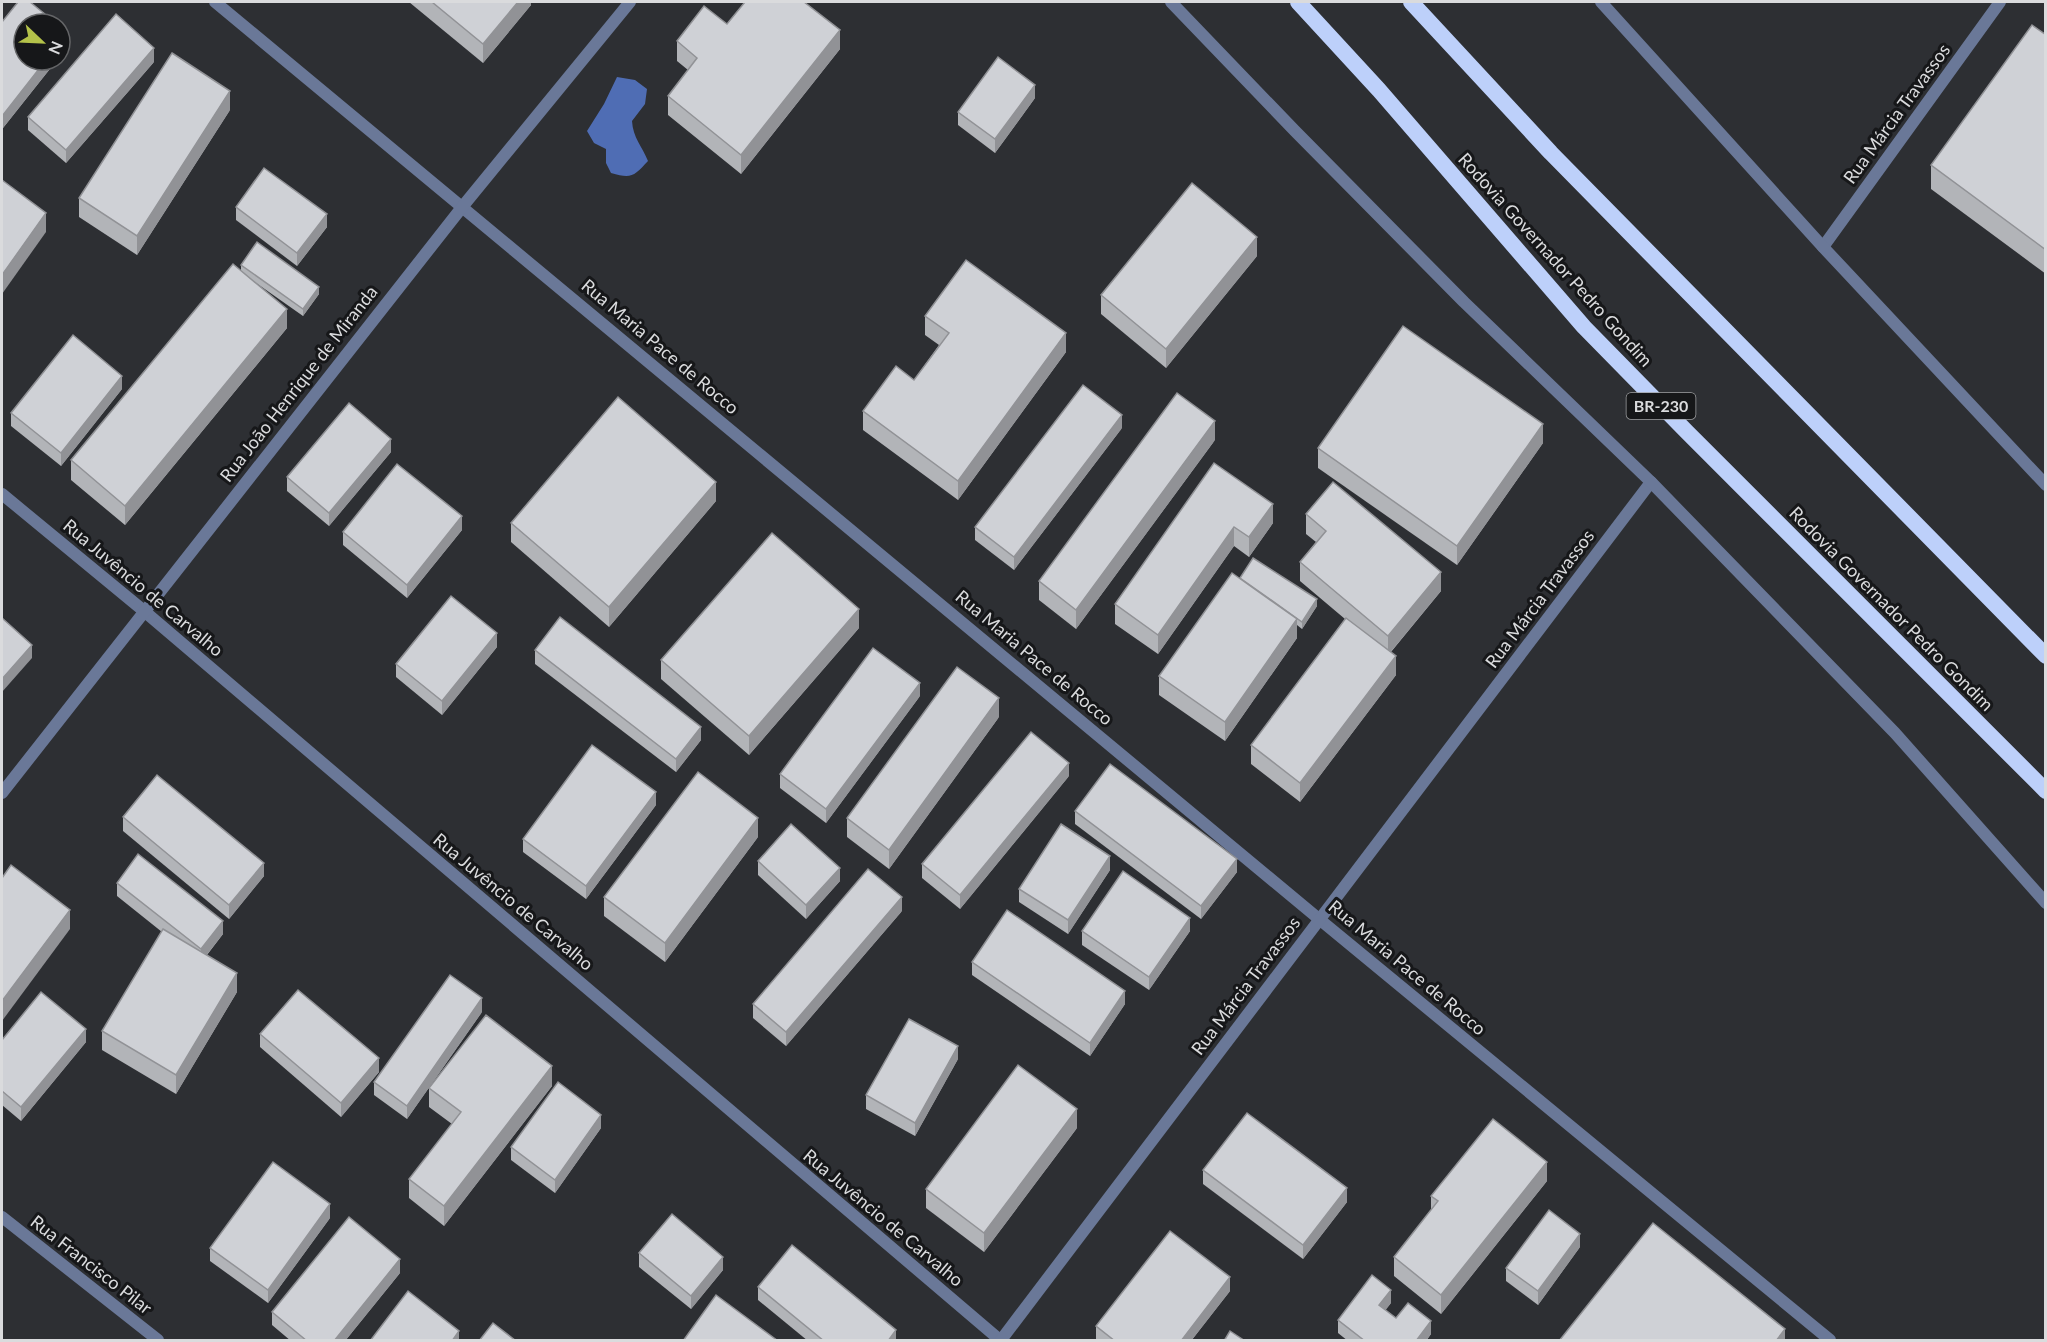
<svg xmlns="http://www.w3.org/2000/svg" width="2047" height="1342" font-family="Lato,sans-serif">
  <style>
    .water { fill: #4f6db4 }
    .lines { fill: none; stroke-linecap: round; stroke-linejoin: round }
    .minor { stroke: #6a7898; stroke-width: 12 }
    .tertiary { stroke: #6a7898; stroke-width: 12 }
    .trunk { stroke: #bdd0fa; stroke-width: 16 }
    .wall { fill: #b2b4b8 }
    .shaded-wall { fill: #919296 }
    .building { fill: #cfd1d6; stroke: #919296; stroke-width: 1.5 }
    .labels { text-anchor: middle; stroke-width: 6; stroke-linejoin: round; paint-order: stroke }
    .shield { fill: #161719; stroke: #9fa0a2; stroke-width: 1.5 }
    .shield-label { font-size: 16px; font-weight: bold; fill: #dadbdd }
    .street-label { font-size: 18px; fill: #dadbdd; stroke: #161719 }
  </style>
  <rect width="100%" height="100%" fill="#2d2f33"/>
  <path class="water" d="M617,77L635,80L647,89L645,104L632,121C633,138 642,146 648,161C634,176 632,179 611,173L606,163V149L594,143L587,131L604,104Z"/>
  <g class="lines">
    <g class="minor">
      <path d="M215,2L1319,919L1830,1340"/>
      <path d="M1823,247L2000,2"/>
      <path d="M2,494L144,611L1000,1340"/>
      <path d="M2,793L463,206L630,2"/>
      <path d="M2,1217L158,1340"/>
      <path d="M1001,1340L1651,482"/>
    </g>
    <g class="tertiary">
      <path d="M1171,2L1295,131L1464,302L1651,482L1895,733L2046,903"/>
      <path d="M1601,2L1823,247L2046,485"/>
    </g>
    <g class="trunk">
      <path d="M1298,2L1379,90L1584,327L1687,432L2046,791"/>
      <path d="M1411,2L1551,153L2046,656"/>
    </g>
  </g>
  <g class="wall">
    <path d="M409,2H531V5L483,63Z"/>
    <path d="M2,22L24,60H57L3,128L2,127Z"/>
    <path d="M727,24L840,49L741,174L668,115V96L688,70L677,61V41Z"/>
    <path d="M2046,35V274L1931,189V165Z"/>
    <path d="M154,62L66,163L28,130V117Z"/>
    <path d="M1035,98L995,153L958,125V112Z"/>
    <path d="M230,110L137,255L79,217V198Z"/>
    <path d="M236,207L327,227L297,266L236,220Z"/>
    <path d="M1257,256L1166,368L1101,314V295Z"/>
    <path d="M241,265L319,294L303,316L249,278L287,328L125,525L71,480V460L241,271Z"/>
    <path d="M925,316L1066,352L958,500L863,430V411L914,380L939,345L925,335Z"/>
    <path d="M122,389L61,466L11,426V413Z"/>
    <path d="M1122,428L1014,570L975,540V527Z"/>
    <path d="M1215,440L1076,629L1039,600V581Z"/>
    <path d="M1543,443L1457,565L1318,468V448Z"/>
    <path d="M391,452L329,526L287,491V477Z"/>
    <path d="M1214,463L1273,523L1249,557L1234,546L1158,654L1115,624V604Z"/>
    <path d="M716,501L609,627L511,542V523Z"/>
    <path d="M1306,514L1441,591L1391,652L1396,675L1300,802L1251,764V745L1345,619L1300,581V562L1316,542L1306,534Z"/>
    <path d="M462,530L407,598L343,545V532Z"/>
    <path d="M1240,578L1317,606L1302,629L1297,625V638L1225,741L1159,695V676Z"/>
    <path d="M859,628L749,755L661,679V660Z"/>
    <path d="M497,647L442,715L396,677V664Z"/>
    <path d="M535,650L701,740L676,772L535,664Z"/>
    <path d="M920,696L826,823L780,788V774Z"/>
    <path d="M999,717L889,869L847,837V818Z"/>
    <path d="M1069,776L960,909L922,878V864Z"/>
    <path d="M656,805L586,899L523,852V839Z"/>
    <path d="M1075,811L1237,872L1201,919L1075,824Z"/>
    <path d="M123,817L264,876L229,919L123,831Z"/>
    <path d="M758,837L665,962L604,916V897Z"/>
    <path d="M758,861L840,881L806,919L758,875Z"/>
    <path d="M1110,870L1068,934L1019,902V889Z"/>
    <path d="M117,883L223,934L207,955L237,992L176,1094L102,1050V1031L162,932L117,896Z"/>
    <path d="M902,911L786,1046L753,1018V1004Z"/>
    <path d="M1082,931H1190L1149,990L1082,945Z"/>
    <path d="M972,962L1125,1004L1090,1056L972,975Z"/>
    <path d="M482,1012L407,1119L374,1095V1082Z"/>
    <path d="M260,1034L379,1072L341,1117L260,1047Z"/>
    <path d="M2,1040L86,1042L21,1121L2,1105Z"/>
    <path d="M958,1059L915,1136L866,1109V1095Z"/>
    <path d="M552,1086L444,1226L409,1198V1179L452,1124L429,1107V1088Z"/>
    <path d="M601,1128L555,1193L511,1160V1147Z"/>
    <path d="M1077,1128L984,1252L926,1208V1189Z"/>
    <path d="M1203,1170L1347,1202L1303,1259L1203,1184Z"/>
    <path d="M1547,1181L1441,1314L1394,1276V1257L1431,1210V1196Z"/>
    <path d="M330,1218L268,1303L210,1261V1248Z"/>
    <path d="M1580,1247L1538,1305L1506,1281V1268Z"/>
    <path d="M639,1253L723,1270L691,1309L639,1267Z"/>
    <path d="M400,1273L345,1341H291L272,1325V1312Z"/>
    <path d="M758,1287L896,1341H808L758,1300Z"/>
    <path d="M1230,1291L1191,1341H1098L1096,1339V1326Z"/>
    <path d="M1391,1303L1385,1310L1396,1318L1431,1334L1426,1341H1348L1338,1333V1320Z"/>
  </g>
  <g class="shaded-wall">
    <path d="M518,2H531V5L483,63V44Z"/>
    <path d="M840,30V49L741,174V155Z"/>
    <path d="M68,33V46L60,56V43Z"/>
    <path d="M154,48V62L66,163V150Z"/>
    <path d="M46,60H57L3,128V115Z"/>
    <path d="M1035,85V98L995,153V139Z"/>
    <path d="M230,91V110L137,255V236Z"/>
    <path d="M46,213V232L2,294V275Z"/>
    <path d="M327,214V227L297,266V253Z"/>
    <path d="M1257,237V256L1166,368V349Z"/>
    <path d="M319,287V294L303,316V309Z"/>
    <path d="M287,309V328L125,525V506Z"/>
    <path d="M1066,333V352L958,500V481Z"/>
    <path d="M122,376V389L61,466V453Z"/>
    <path d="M1122,415V428L1014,570V557Z"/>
    <path d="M1215,421V440L1076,629V610Z"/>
    <path d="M1543,424V443L1457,565V546Z"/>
    <path d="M391,439V452L329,526V513Z"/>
    <path d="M716,482V501L609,627V607Z"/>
    <path d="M1273,504V523L1249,557V537Z"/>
    <path d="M462,516V530L407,598V585Z"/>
    <path d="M1234,527V546L1158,654V635Z"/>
    <path d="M1441,572V591L1388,655V636Z"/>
    <path d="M1317,599V606L1302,629V622Z"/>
    <path d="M859,609V628L749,755V736Z"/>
    <path d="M1297,619V638L1225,741V722Z"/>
    <path d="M497,633V647L442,715V701Z"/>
    <path d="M32,645V658L2,692V679Z"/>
    <path d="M1396,656V675L1300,802V783Z"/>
    <path d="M920,683V696L826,823V809Z"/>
    <path d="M999,698V717L889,869V850Z"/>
    <path d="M701,727V740L676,772V759Z"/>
    <path d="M1069,763V776L960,909V895Z"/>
    <path d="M656,792V805L586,899V886Z"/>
    <path d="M758,818V837L665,962V943Z"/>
    <path d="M1110,856V870L1068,934V920Z"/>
    <path d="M1237,859V872L1201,919V906Z"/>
    <path d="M264,863V876L229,919V905Z"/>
    <path d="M840,868V881L806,919V905Z"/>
    <path d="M902,897V911L786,1046V1032Z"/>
    <path d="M70,910V929L2,1021V1001Z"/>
    <path d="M1190,918V931L1149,990V977Z"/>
    <path d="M223,921V934L201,962V949Z"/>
    <path d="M237,973V992L176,1094V1075Z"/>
    <path d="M1125,991V1004L1090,1056V1043Z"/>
    <path d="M482,998V1012L407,1119V1106Z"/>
    <path d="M86,1029V1042L21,1121V1107Z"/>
    <path d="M958,1046V1059L915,1136V1123Z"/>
    <path d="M379,1058V1072L341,1117V1103Z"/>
    <path d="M552,1066V1086L444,1226V1206Z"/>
    <path d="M1077,1109V1128L984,1252V1233Z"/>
    <path d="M601,1115V1128L555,1193V1180Z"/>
    <path d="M1547,1162V1181L1441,1314V1295Z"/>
    <path d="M1347,1188V1202L1303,1259V1245Z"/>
    <path d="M330,1204V1218L268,1303V1290Z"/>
    <path d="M1580,1234V1247L1538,1305V1291Z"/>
    <path d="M723,1257V1270L691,1309V1296Z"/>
    <path d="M400,1259V1273L345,1341H334Z"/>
    <path d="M1230,1277V1291L1191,1341H1181Z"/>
    <path d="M1391,1290V1303L1379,1319V1305Z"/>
    <path d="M1431,1321V1334L1426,1341H1416Z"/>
    <path d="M1785,1329V1341H1776Z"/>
    <path d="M896,1330V1341H888Z"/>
    <path d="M459,1331V1341H452Z"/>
  </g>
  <g class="building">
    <path d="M18,2H30L57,24H24V60H46L3,115L2,114V22Z"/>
    <path d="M432,2H518L483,44Z"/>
    <path d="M745,2H804L840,30L741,155L668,96L697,58L677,41L704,6L727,24Z"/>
    <path d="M116,14L154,48L66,150L28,117Z"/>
    <path d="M2032,25L2046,35V250L1931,165Z"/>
    <path d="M60,26L68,33L60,43Z"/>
    <path d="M172,53L230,91L137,236L79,198Z"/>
    <path d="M998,57L1035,85L995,139L958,112Z"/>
    <path d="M264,168L327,214L297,253L236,207Z"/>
    <path d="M2,180L46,213L2,275Z"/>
    <path d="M1192,183L1257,237L1166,349L1101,295Z"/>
    <path d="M257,242L319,287L303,309L241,265Z"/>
    <path d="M966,260L1066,333L958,481L863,411L896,366L914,380L949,333L925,316Z"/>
    <path d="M233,264L287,309L125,506L71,460Z"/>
    <path d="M1403,326L1543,424L1457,546L1318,448Z"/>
    <path d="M73,335L122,376L61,453L11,413Z"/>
    <path d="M1083,385L1122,415L1014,557L975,527Z"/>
    <path d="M1177,393L1215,421L1076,610L1039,581Z"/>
    <path d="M618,397L716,482L609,607L511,523Z"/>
    <path d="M349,403L391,439L329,513L287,477Z"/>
    <path d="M1214,463L1273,504L1249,537L1234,527L1158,635L1115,604Z"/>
    <path d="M397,464L462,516L407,585L343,532Z"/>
    <path d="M1333,482L1441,572L1388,636L1300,562L1326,531L1306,514Z"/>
    <path d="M772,533L859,609L749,736L661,660Z"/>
    <path d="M1253,558L1317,599L1302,622L1240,578Z"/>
    <path d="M1232,573L1297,619L1225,722L1159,676Z"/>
    <path d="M451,596L497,633L442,701L396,664Z"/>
    <path d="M560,617L701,727L676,759L535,650Z"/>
    <path d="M2,618L32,645L2,679Z"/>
    <path d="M1346,618L1396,656L1300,783L1251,745Z"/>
    <path d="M873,648L920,683L826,809L780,774Z"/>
    <path d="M957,667L999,698L889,850L847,818Z"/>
    <path d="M1031,732L1069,763L960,895L922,864Z"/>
    <path d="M592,745L656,792L586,886L523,839Z"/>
    <path d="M1110,764L1237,859L1201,906L1075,811Z"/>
    <path d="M698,772L758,818L665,943L604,897Z"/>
    <path d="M157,775L264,863L229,905L123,817Z"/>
    <path d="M791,824L840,868L806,905L758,861Z"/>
    <path d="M1061,824L1110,856L1068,920L1019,889Z"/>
    <path d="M138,854L223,921L201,949L117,883Z"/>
    <path d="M11,865L70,910L2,1001V878Z"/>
    <path d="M868,869L902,897L786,1032L753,1004Z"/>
    <path d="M1123,871L1190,918L1149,977L1082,931Z"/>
    <path d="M1007,910L1125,991L1090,1043L972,962Z"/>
    <path d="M163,929L237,973L176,1075L102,1031Z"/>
    <path d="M450,975L482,998L407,1106L374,1082Z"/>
    <path d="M298,990L379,1058L341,1103L260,1034Z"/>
    <path d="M41,992L86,1029L21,1107L2,1091V1040Z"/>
    <path d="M486,1015L552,1066L444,1206L409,1179L461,1112L429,1088Z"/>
    <path d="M909,1019L958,1046L915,1123L866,1095Z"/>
    <path d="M1018,1065L1077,1109L984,1233L926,1189Z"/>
    <path d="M558,1082L601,1115L555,1180L511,1147Z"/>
    <path d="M1247,1113L1347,1188L1303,1245L1203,1170Z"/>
    <path d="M1493,1119L1547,1162L1441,1295L1394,1257L1438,1201L1431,1196Z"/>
    <path d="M273,1162L330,1204L268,1290L210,1248Z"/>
    <path d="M1549,1210L1580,1234L1538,1291L1506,1268Z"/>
    <path d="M672,1214L723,1257L691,1296L639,1253Z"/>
    <path d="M349,1217L400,1259L334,1341H307L272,1312Z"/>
    <path d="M1653,1223L1785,1329L1776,1341H1559Z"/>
    <path d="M1170,1231L1230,1277L1181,1341H1115L1096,1326Z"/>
    <path d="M792,1245L896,1330L888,1341H824L758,1287Z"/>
    <path d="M1372,1275L1391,1290L1379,1305L1396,1318L1408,1303L1431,1321L1416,1341H1365L1338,1320Z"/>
    <path d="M408,1291L459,1331L452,1341H370Z"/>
    <path d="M716,1295L778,1341H683Z"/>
    <path d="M493,1323L516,1341H479Z"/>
    <path d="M1230,1331L1245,1341H1224Z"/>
  </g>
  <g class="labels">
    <rect class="shield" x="1626.5" y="393" width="69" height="26" rx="4.5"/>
    <g class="shield-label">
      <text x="1661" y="412">BR-230</text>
    </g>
    <g class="street-label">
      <text transform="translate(1897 114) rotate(-54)" y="6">Rua Márcia Travassos</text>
      <text transform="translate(1555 260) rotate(48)" y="6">Rodovia Governador Pedro Gondim</text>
      <text transform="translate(660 347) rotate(40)" y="6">Rua Maria Pace de Rocco</text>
      <text transform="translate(299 384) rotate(-52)" y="6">Rua João Henrique de Miranda</text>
      <text transform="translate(143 588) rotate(40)" y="6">Rua Juvêncio de Carvalho</text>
      <text transform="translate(1540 599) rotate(-53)" y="6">Rua Márcia Travassos</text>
      <text transform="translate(1891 609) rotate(45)" y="6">Rodovia Governador Pedro Gondim</text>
      <text transform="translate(1034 658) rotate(40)" y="6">Rua Maria Pace de Rocco</text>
      <text transform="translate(513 902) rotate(40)" y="6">Rua Juvêncio de Carvalho</text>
      <text transform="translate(1407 968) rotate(40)" y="6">Rua Maria Pace de Rocco</text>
      <text transform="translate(1246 986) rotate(-53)" y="6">Rua Márcia Travassos</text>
      <text transform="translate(883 1218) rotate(40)" y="6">Rua Juvêncio de Carvalho</text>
      <text transform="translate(91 1265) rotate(38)" y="6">Rua Francisco Pilar</text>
    </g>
  </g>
  <rect width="2047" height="1342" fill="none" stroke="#dadbdd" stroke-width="6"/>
  <g transform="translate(42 42) rotate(113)"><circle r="28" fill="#161719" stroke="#646567" stroke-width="1.5"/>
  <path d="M0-4.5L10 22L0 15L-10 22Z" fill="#b4c24a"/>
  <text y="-9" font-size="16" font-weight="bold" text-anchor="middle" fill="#dadbdd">N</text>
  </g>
</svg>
